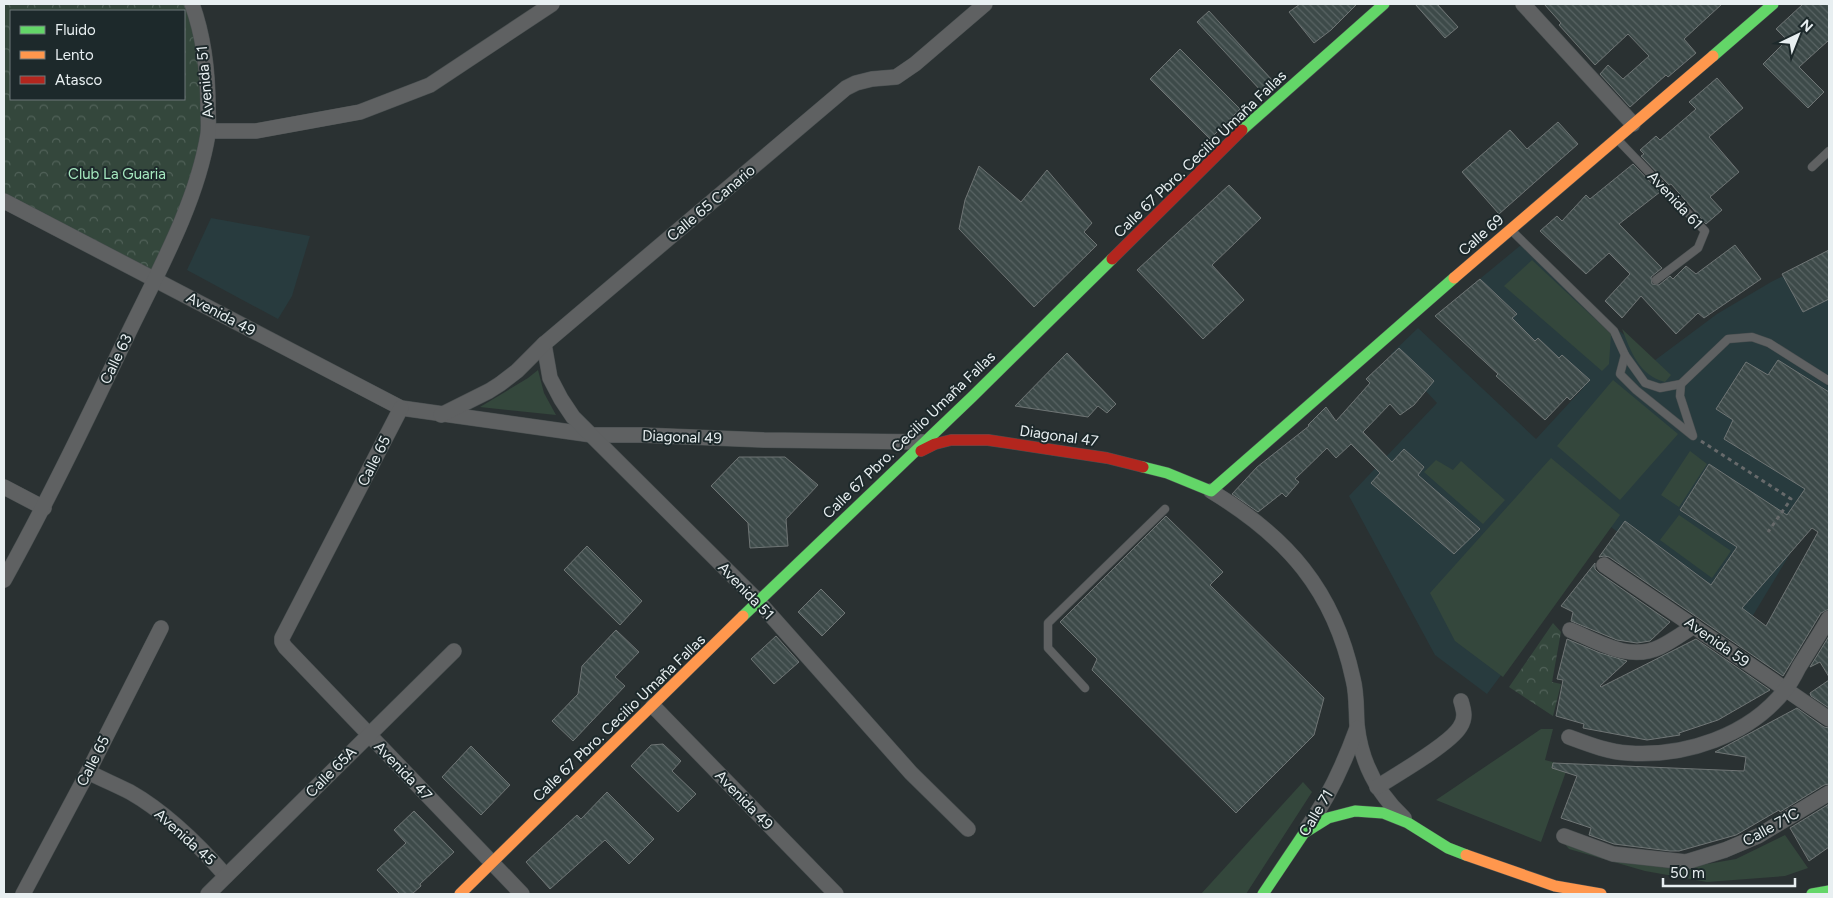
<svg xmlns="http://www.w3.org/2000/svg" width="1833" height="898" font-family="Figtree,sans-serif">
  <style>
    .built { fill: #283b3e }
    .grass { fill: #34473c }
    .park { fill: url(#park-crowns); fill-rule: evenodd }
    .building { fill: url(#building-back-hatch); stroke: #6f7575; fill-rule: evenodd }
    .lines { fill: none; stroke-linecap: round; stroke-linejoin: round }
    .lane-casing { stroke: #494f50; stroke-width: 9 }
    .street-casing { stroke: #494f50; stroke-width: 16 }
    .fast-casing { stroke: #494f50; stroke-width: 12 }
    .slow-casing { stroke: #494f50; stroke-width: 12 }
    .jam-casing { stroke: #494f50; stroke-width: 12 }
    .path { stroke: #676a6b; stroke-width: 3; stroke-dasharray: 4 4; stroke-linecap: butt }
    .lane { stroke: #5f6162; stroke-width: 8 }
    .street { stroke: #5f6162; stroke-width: 15 }
    .fast { stroke: #63d668; stroke-width: 11 }
    .slow { stroke: #ff974d; stroke-width: 11 }
    .jam { stroke: #b3261e; stroke-width: 11 }
    .labels { text-anchor: middle; stroke-width: 4; stroke-linejoin: round; paint-order: stroke }
    .street-label { font-size: 15px; fill: #e8eff1; stroke: #1d292b }
    .park-label { font-size: 15px; fill: #a5e8bf; stroke: #1d292b }
  </style>
  <defs>
    <pattern id="park-crowns" width="20" height="18" patternUnits="userSpaceOnUse" patternTransform="scale(1.25)"><rect width="20" height="18" fill="#34473c"/><path d="M2 6a3 3 0 1 1 6 0M12 15a3 3 0 1 1 6 0" fill="none" stroke="#516259"/></pattern>
    <pattern id="building-back-hatch" width="6" height="6" patternUnits="userSpaceOnUse" patternTransform="scale(1.25)"><rect width="6" height="6" fill="#3d4a49"/><path d="M-1 5l2 2M0 0l6 6M5-1l2 2" fill="none" stroke="#596464"/></pattern>
  </defs>
  <rect width="100%" height="100%" fill="#2a3132"/>
  <g class="built">
    <path d="M211,218L310,236L292,296L278,319L187,270Z"/>
    <path d="M1521,245L1654,361L1717,314L1771,282L1829,253V489L1746,627L1611,527L1487,694L1435,655L1349,496L1437,403L1391,354L1418,328L1536,439L1583,388L1470,287Z"/>
  </g>
  <g class="grass">
    <path d="M1532,260L1611,334L1609,364L1602,371L1504,286Z"/>
    <path d="M1622,329L1671,375L1665,382C1639,375 1631,352 1622,329Z"/>
    <path d="M538,370L544,393L556,415L480,407L528,378Z"/>
    <path d="M1613,380L1678,434L1620,500L1557,446Z"/>
    <path d="M1690,451L1707,464L1679,507L1661,495Z"/>
    <path d="M1551,458L1620,515L1503,677L1455,641L1430,593Z"/>
    <path d="M1436,460L1453,470L1461,461L1505,500L1483,524L1424,472Z"/>
    <path d="M1679,515L1731,551L1712,578L1660,540Z"/>
    <path d="M1541,729H1553L1545,760L1568,766L1541,842L1436,800Z"/>
    <path d="M1303,782L1312,792L1246,894H1201Z"/>
    <path d="M1785,835L1808,868L1785,876L1707,882L1645,871L1569,849L1564,843L1684,868L1736,859Z"/>
  </g>
  <g class="park">
    <path d="M4,4H192L209,131L155,280L4,201ZM11,11H184V99H11Z"/>
    <path d="M1553,623L1561,632L1552,682L1561,684L1553,716L1509,687Z"/>
  </g>
  <g class="building">
    <path d="M1300,4H1357L1331,30L1314,43L1289,12Z"/>
    <path d="M1415,4H1437L1458,27L1445,38Z"/>
    <path d="M1544,4H1722L1684,39L1696,53L1668,77L1666,75L1630,107L1600,74L1608,65L1623,79L1649,56L1628,34L1595,65L1559,25L1561,23Z"/>
    <path d="M1803,4H1829V40L1799,67L1824,92L1808,108L1763,64L1787,40L1776,29Z"/>
    <path d="M1209,11L1273,81L1262,92L1197,22Z"/>
    <path d="M1180,49L1240,109L1210,139L1150,79Z"/>
    <path d="M1717,78L1743,108L1709,137L1739,172L1710,197L1722,210L1706,224L1671,184L1669,185L1641,156L1644,154L1640,150L1656,136L1660,140L1696,109L1689,102Z"/>
    <path d="M1558,122L1578,144L1499,214L1462,172L1510,130L1527,149Z"/>
    <path d="M1633,164L1660,192L1619,224L1662,268L1651,277L1652,284L1659,285L1670,276L1673,279L1686,266L1696,274L1735,245L1761,279L1704,318L1698,313L1676,334L1641,296L1622,318L1605,301L1630,274L1609,253L1586,274L1540,231L1557,216L1562,221L1586,195L1590,199Z"/>
    <path d="M979,166L1021,202L1047,170L1092,223L1084,232L1097,245L1034,307L959,229L965,200Z"/>
    <path d="M1229,185L1261,218L1212,265L1244,300L1203,339L1137,270Z"/>
    <path d="M1829,250V299L1803,312L1782,274Z"/>
    <path d="M1480,279L1517,314L1512,318L1535,341L1538,338L1559,358L1562,355L1590,380L1570,400L1567,397L1545,420L1496,376L1498,374L1435,316Z"/>
    <path d="M1399,348L1434,381L1414,405L1400,415L1390,404L1363,432L1392,462L1404,449L1424,467L1418,475L1480,529L1454,554L1371,483L1380,473L1351,444L1336,458L1327,448L1295,479L1299,482L1286,497L1282,493L1258,512L1232,494L1257,467L1309,426L1308,425L1326,407L1336,421L1370,383L1366,379Z"/>
    <path d="M1067,353L1116,404L1107,413L1098,406L1088,417L1015,406Z"/>
    <path d="M1778,360L1829,392V609L1821,613L1783,676L1609,557L1604,556L1599,557L1625,521L1711,585L1737,547L1680,510L1709,464L1787,515L1805,489L1724,439L1733,420L1716,409L1746,362L1768,375ZM1812,528L1818,532L1766,626L1742,608Z"/>
    <path d="M739,457H785L818,485L786,519L788,546L750,548L748,523L711,486Z"/>
    <path d="M1166,516L1223,572L1210,585L1324,698L1314,735L1236,813L1092,670L1097,659L1060,622Z"/>
    <path d="M587,546L642,601L620,625L564,570Z"/>
    <path d="M1595,563V569L1599,573L1670,622L1650,641L1637,643L1617,640L1571,621L1573,612L1561,606Z"/>
    <path d="M821,589L845,613L822,636L798,612Z"/>
    <path d="M616,630L639,652L615,677L625,686L573,741L552,721L578,694L582,666Z"/>
    <path d="M776,636L799,662L774,684L751,659Z"/>
    <path d="M1829,636V677L1820,662L1810,667Z"/>
    <path d="M1567,639L1600,653L1627,661L1600,686L1601,687L1696,639L1770,690L1718,720L1679,733L1680,735L1647,740L1583,728L1584,724L1556,716L1563,680L1557,679Z"/>
    <path d="M1829,680V708L1811,696L1810,693Z"/>
    <path d="M1797,708L1824,727L1829,728V784L1824,785L1780,812L1779,810L1736,835L1679,851H1670L1614,844L1589,835L1591,828L1561,818L1577,776L1552,768L1553,763L1744,771L1746,757L1715,752Z"/>
    <path d="M663,744L681,761L672,771L696,794L678,812L631,766L651,745Z"/>
    <path d="M471,746L510,785L481,815L442,777Z"/>
    <path d="M607,792L654,839L629,864L605,840L550,889L526,862L577,815L581,819Z"/>
    <path d="M1829,804V847L1809,861L1790,828Z"/>
    <path d="M414,811L454,852L420,884L421,886L412,894H400L377,870L406,843L394,830Z"/>
  </g>
  <g class="lines">
    <defs>
      <g id="lane">
        <path d="M1618,140L1705,231L1698,248L1656,280"/>
        <path d="M1812,167L1829,151"/>
        <path d="M1511,230L1614,331L1625,355L1645,383L1660,388L1681,384L1728,339L1752,337L1769,343L1829,381"/>
        <path d="M1625,355L1620,374L1636,390L1693,436L1680,396L1681,384"/>
        <path d="M1085,688L1048,648V623L1165,509"/>
      </g>
      <g id="street">
        <path d="M1523,4L1633,124"/>
        <path d="M209,131H256L360,112L430,85L552,4"/>
        <path d="M4,201L401,408L592,435H641L764,440L923,442"/>
        <path d="M544,344L550,378L561,399L573,417L758,601L911,773L968,829"/>
        <path d="M401,408L282,638V642L285,647L522,894"/>
        <path d="M441,415L489,391L500,384L517,371L544,344L846,88L856,83L872,79L896,77L915,64L985,4"/>
        <path d="M4,487L44,508"/>
        <path d="M1211,491C1287,537 1334,590 1353,679C1357,694 1356,710 1357,725C1361,762 1377,793 1404,818"/>
        <path d="M1604,565L1829,719"/>
        <path d="M4,580C49,499 88,417 128,334C158,272 197,202 208,134C209,126 208,116 208,108C208,73 204,37 192,4"/>
        <path d="M1570,630C1599,642 1629,662 1660,647C1672,641 1683,633 1694,626"/>
        <path d="M653,706L836,894"/>
        <path d="M1569,737C1588,744 1608,752 1628,753C1685,757 1749,736 1785,690C1791,683 1795,675 1799,667C1809,651 1819,635 1829,618"/>
        <path d="M88,772C102,779 116,785 130,792C167,813 198,844 226,876"/>
        <path d="M1377,787C1396,775 1450,744 1460,727C1466,718 1464,711 1461,701"/>
        <path d="M1307,828C1329,797 1344,764 1357,728"/>
        <path d="M1564,836L1613,854L1686,862L1725,850L1758,836L1829,793"/>
        <path d="M23,894L88,772L161,628"/>
        <path d="M208,894L454,651"/>
      </g>
      <g id="fast">
        <path d="M1713,56L1773,4"/>
        <path d="M1242,130L1384,4"/>
        <path d="M1143,467L1167,473L1211,491L1454,278"/>
        <path d="M743,616L973,396L1112,259"/>
        <path d="M1263,894L1304,833L1328,818L1355,811L1383,813L1408,823L1448,848L1466,855"/>
        <path d="M1812,894L1829,891"/>
      </g>
      <g id="slow">
        <path d="M1454,278L1713,56"/>
        <path d="M1466,855L1555,886L1601,894"/>
        <path d="M460,894L743,616"/>
      </g>
      <g id="jam">
        <path d="M1112,259L1242,130"/>
        <path d="M921,451L935,444L951,440H988L1107,458L1143,467"/>
      </g>
    </defs>
    <use href="#lane" class="lane-casing"/>
    <use href="#street" class="street-casing"/>
    <use href="#fast" class="fast-casing"/>
    <use href="#slow" class="slow-casing"/>
    <use href="#jam" class="jam-casing"/>
    <path class="path" d="M1701,441L1791,499L1768,532"/>
    <use href="#lane" class="lane"/>
    <use href="#street" class="street"/>
    <use href="#fast" class="fast"/>
    <use href="#slow" class="slow"/>
    <use href="#jam" class="jam"/>
  </g>
  <g class="labels">
    <g class="street-label">
      <text transform="translate(205 82) rotate(-95)" y="5">Avenida 51</text>
      <text transform="translate(1200 154) rotate(-44)" y="5">Calle 67 Pbro. Cecilio Umaña Fallas</text>
      <text transform="translate(1675 200) rotate(47)" y="5">Avenida 61</text>
      <text transform="translate(711 203) rotate(-40)" y="5">Calle 65 Canario</text>
      <text transform="translate(1481 235) rotate(-41)" y="5">Calle 69</text>
      <text transform="translate(221 314) rotate(28)" y="5">Avenida 49</text>
      <text transform="translate(116 359) rotate(-64)" y="5">Calle 63</text>
      <text transform="translate(909 435) rotate(-44)" y="5">Calle 67 Pbro. Cecilio Umaña Fallas</text>
      <text transform="translate(1059 436) rotate(8)" y="5">Diagonal 47</text>
      <text transform="translate(682 437) rotate(2)" y="5">Diagonal 49</text>
      <text transform="translate(374 461) rotate(-63)" y="5">Calle 65</text>
      <text transform="translate(746 591) rotate(46)" y="5">Avenida 51</text>
      <text transform="translate(1717 642) rotate(35)" y="5">Avenida 59</text>
      <text transform="translate(619 718) rotate(-44)" y="5">Calle 67 Pbro. Cecilio Umaña Fallas</text>
      <text transform="translate(93 761) rotate(-63)" y="5">Calle 65</text>
      <text transform="translate(403 771) rotate(46)" y="5">Avenida 47</text>
      <text transform="translate(331 772) rotate(-45)" y="5">Calle 65A</text>
      <text transform="translate(744 800) rotate(46)" y="5">Avenida 49</text>
      <text transform="translate(1316 813) rotate(-59)" y="5">Calle 71</text>
      <text transform="translate(1771 827) rotate(-29)" y="5">Calle 71C</text>
      <text transform="translate(185 837) rotate(42)" y="5">Avenida 45</text>
    </g>
    <g class="park-label">
      <text x="117" y="179">Club La Guaria</text>
    </g>
  </g>
  <rect width="1833" height="898" fill="none" stroke="#e8eff1" stroke-width="10"/>
  <rect x="10" y="10" width="175" height="90" fill="#1d292b" stroke="#6e787a"/>
  <rect x="20" y="26" width="25" height="8" fill="#63d668" stroke="#6e787a"/>
  <text x="55" y="35" font-size="15" fill="#e8eff1">Fluido</text>
  <rect x="20" y="51" width="25" height="8" fill="#ff974d" stroke="#6e787a"/>
  <text x="55" y="60" font-size="15" fill="#e8eff1">Lento</text>
  <rect x="20" y="76" width="25" height="8" fill="#b3261e" stroke="#6e787a"/>
  <text x="55" y="85" font-size="15" fill="#e8eff1">Atasco</text>
  <g transform="translate(1798 35) rotate(43)" stroke="#1d292b" stroke-width="4" paint-order="stroke">
  <path d="M0-4L9 19L0 12L-9 19Z" fill="#e8eff1"/>
  <text y="-8" font-size="14" font-weight="bold" text-anchor="middle" fill="#e8eff1">N</text>
  </g>
  <path d="M1663 878v8h132v-8" fill="none" stroke="#e8eff1" stroke-width="2.5"/>
  <text x="1670" y="878" font-size="15" fill="#e8eff1" stroke="#1d292b" stroke-width="4" paint-order="stroke">50 m</text>
</svg>
